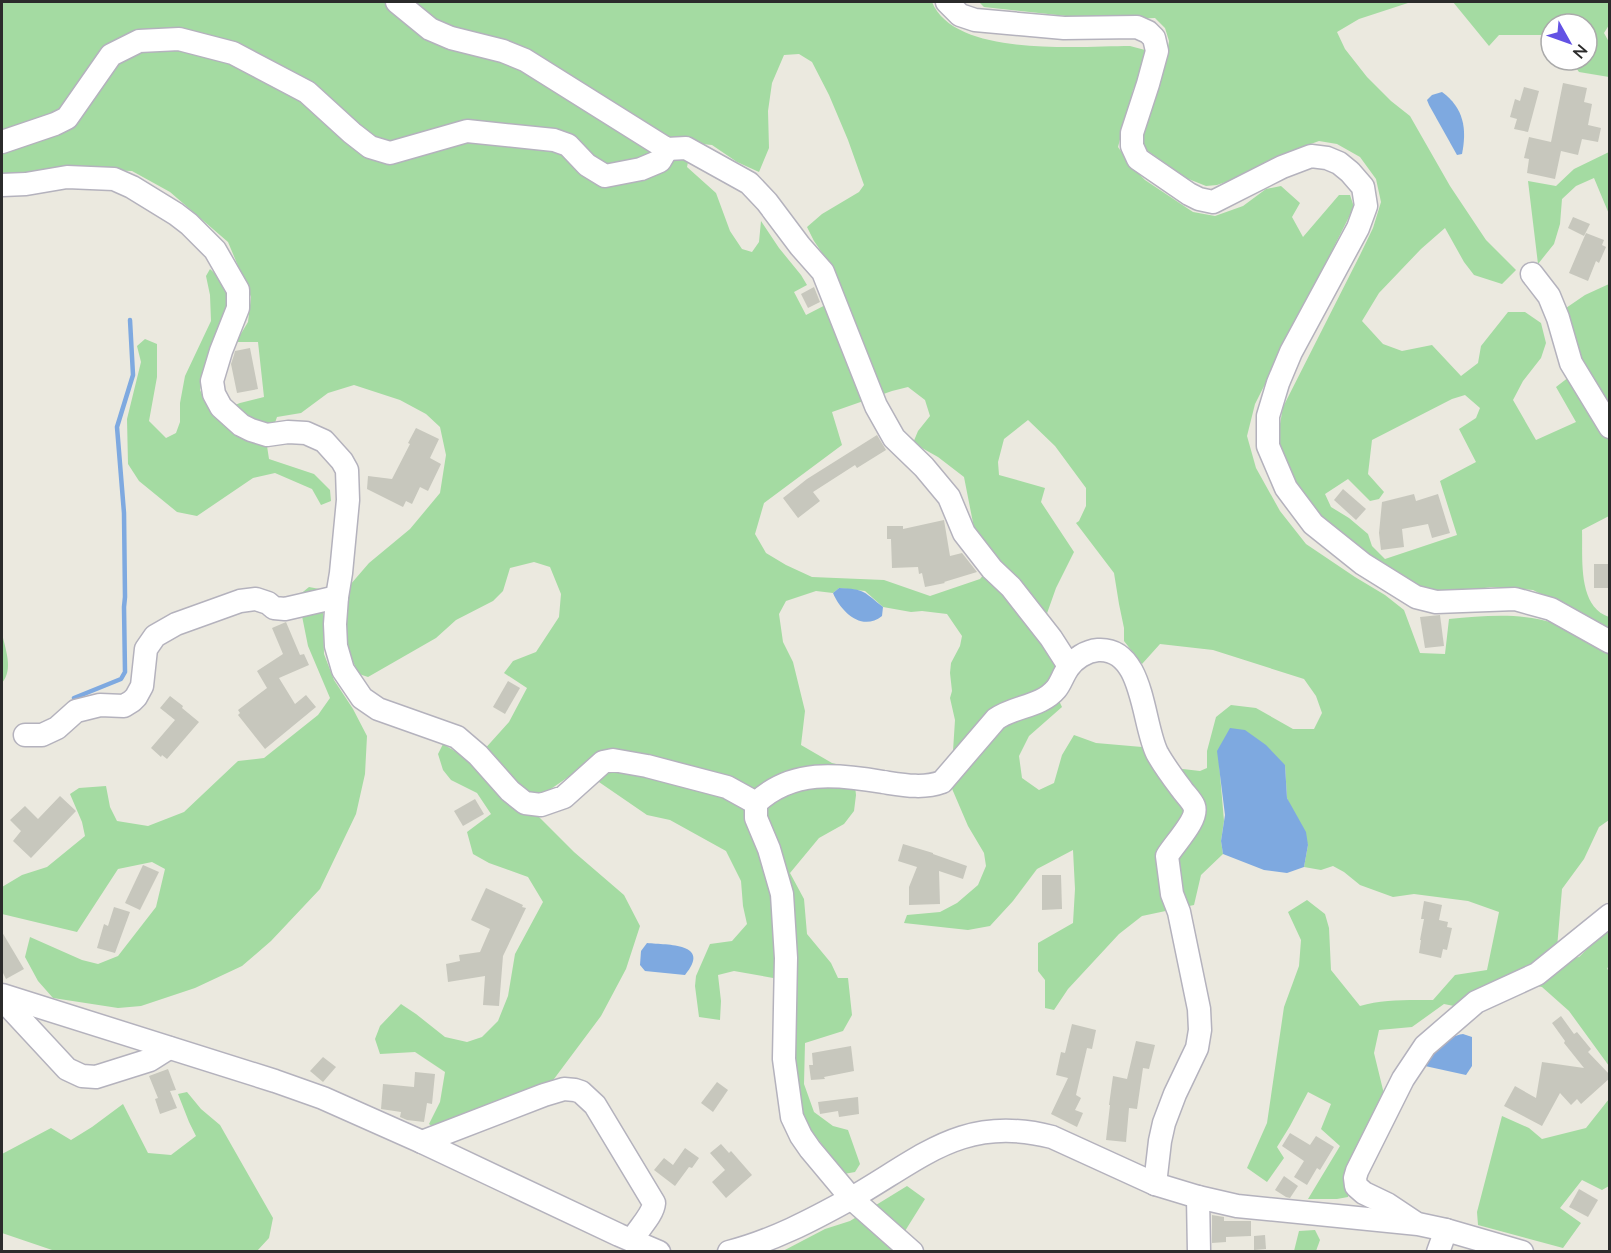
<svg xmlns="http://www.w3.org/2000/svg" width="1611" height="1253" font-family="Lato,sans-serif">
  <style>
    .green { fill: #a4dba2; fill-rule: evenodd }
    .water { fill: #7ea9e0 }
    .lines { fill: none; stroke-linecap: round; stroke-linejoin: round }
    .stream { stroke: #7ea9e0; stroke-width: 4.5 }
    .building { fill: #c7c7bd }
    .minor-casing { stroke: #b4b2bd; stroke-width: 25 }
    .minor { stroke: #fff; stroke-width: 22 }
  </style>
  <rect width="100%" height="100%" fill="#ebe9df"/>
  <g class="green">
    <path d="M2,2H932C955,58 1080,46 1130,46L1145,50L1143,66L1133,90L1118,147L1132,167L1145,180L1193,212L1215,216L1243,206L1266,189L1281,186L1300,203L1292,217L1303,237L1339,195H1350L1354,207L1255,404L1247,436L1256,468L1280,511L1306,544L1355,577L1385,595L1404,610L1420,653L1445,654L1449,619C1485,616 1521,612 1556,624C1574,630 1592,643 1609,652V820L1599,827L1584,859L1562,889L1557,948L1567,959L1579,957L1609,928V965L1607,969L1610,971L1609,1066L1569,1011L1542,987L1508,980L1498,981L1454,1006L1444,1004L1412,1027L1379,1030L1374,1053L1384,1094L1349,1182L1348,1197L1337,1199H1308L1340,1146L1321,1129L1331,1104L1308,1092L1290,1126L1277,1147L1284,1158L1267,1182L1247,1168L1267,1123L1284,1007L1299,966L1301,940L1288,912L1307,900L1325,914L1329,928L1331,970L1360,1006C1383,999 1409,1000 1433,1000L1455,975L1487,970L1499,912L1468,901L1414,894L1393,897L1360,885L1344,872L1333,866L1321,870L1304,867L1308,845L1287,798L1285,765L1218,751L1224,821L1221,841L1223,854L1201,875L1194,905L1142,916L1119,934L1068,989L1054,1010L1045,1008V980L1038,971V943L1073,923L1075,889L1073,850L1037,869L1013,901L990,926L968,930L904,923L907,915L940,912L957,903L978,885L986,866L984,853L968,826L944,770L953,751L955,720L950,698L952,691L950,673L951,663L960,646L962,636L947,614L922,611L911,612L883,607L865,591L839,588L833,593L816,591L786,601L779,614L783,642L793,662L805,711L801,745L832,763L853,768L856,795L854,811L844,824L819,838L790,873L804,899L807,934L831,963L838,978H848L852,1015L843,1031L805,1043L804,1084L814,1112L833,1126L848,1130L860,1164L855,1172L844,1174L817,1138L806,1127L789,1068L790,981L734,971L718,975L721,1001L720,1020L699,1017L695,986L696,976L710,944L732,941L747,924L743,906L741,881L726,851L670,820L647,815L580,769L539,797V817L574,852L624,895L640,926L626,969L601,1016L551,1083L437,1130L429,1124L440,1102L445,1072L415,1052L380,1054L375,1039L380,1026L401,1004L416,1014L445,1037L467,1042L482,1037L498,1021L508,996L515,954L543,902L528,877L489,863L473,854L467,832L491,814L477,793L451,780L443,770L438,754L443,744L473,762L509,722L527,688L504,673L513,661L536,652L559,617L561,594L550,567L534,562L510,568L503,591L493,601L456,620L436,638L368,677L359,674L349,654L345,611L350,585L369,563L410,529L440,493L446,455L440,427L426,414L400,400L354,385L328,393L301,413L277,417L267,446L269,459L314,474L330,490L331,501L321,505L312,489L275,473L253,478L197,516L177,512L139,481L128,464L127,419L141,362L137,346L145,339L157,344V377L149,421L166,438L176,433L180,422V403L185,376L211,321L210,295L206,276L210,269L220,278L227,294L228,308L207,360L200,390L212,414L240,403L264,397L258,342H236L248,322L251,297L228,242L170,192L132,171L76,169L2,178ZM799,54L812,62L829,95L848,140L864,185L859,192L822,214L807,227L814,241L827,260L841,297L806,315L794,292L807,285L801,275L779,248L761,221L759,242L752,252L742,249L730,231L716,193L687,167L692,143L712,145L737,162L759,172L769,148L768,111L772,83L784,55ZM908,387L925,400L930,416L918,431L913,443L938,457L964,477L976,538L997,559L980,579L930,596L884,580L812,577L786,565L766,553L755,534L764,503L842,445L832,412L892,391ZM1028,420L1055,446L1086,488V506L1079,521L1076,523L1114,573L1119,604L1124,628V641L1142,664L1160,644L1213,650L1304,679L1316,696L1322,713L1314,729H1293L1256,708L1231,705L1216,717L1207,751V768L1200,771L1157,766L1142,747L1096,743L1074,735L1062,755L1054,783L1039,790L1022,778L1019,756L1029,736L1062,707C1055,693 1059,688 1058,674C1056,661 1045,648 1039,636L1056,588L1074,552L1041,502L1045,488L999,475L998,462L1004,439Z"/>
    <path d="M979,2H1411L1359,19L1337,32L1345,49L1367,77L1391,101L1410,116L1450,186L1486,240L1516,270L1502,284L1474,275L1464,262L1445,228L1421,249L1379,293L1362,321L1383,344L1402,351L1432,345L1461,376L1478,363L1481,346L1508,312H1525L1541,323L1546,343L1541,358L1523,381L1513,400L1536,440L1576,422L1556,387L1582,367L1568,328L1566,308L1585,295L1609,284V516L1582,530C1583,558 1577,606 1609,617V629L1533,590L1491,587L1440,595L1406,583L1343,539L1302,496L1283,458L1278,435L1283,407L1360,255L1373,228L1381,202L1376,179L1360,157L1337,144L1319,141L1275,157L1243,176L1217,185L1206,186L1186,178L1145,149L1142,137L1166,60L1169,41L1165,28L1155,18L1103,20L984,7ZM1465,395L1480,408L1476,418L1459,429L1476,462L1440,481L1457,535L1385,559L1372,546L1368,534L1349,518L1331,507L1325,494L1348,479L1370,501L1379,499L1384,492L1368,474L1372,440L1452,399Z"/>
    <path d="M1453,2H1609V25L1604,33L1609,42V77L1579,72L1574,65V60H1587V24H1551V39L1542,35H1499L1489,46Z"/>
    <path d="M1609,152V214L1594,178L1576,186L1562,199L1560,224L1554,244L1538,264L1528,181L1556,186L1574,169Z"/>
    <path d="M309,587L325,590L323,611L324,654L334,680L353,709L367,736L365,774L356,814L320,889L271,941L242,966L195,988L141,1006L118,1008L53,998L38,981L25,957L30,937L82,960L98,964L118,956L156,907L165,869L152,862L118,869L77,932L2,914V887L22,875L47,867L85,836L82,822L70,794L79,788L106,786L110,807L117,821L148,826L184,812L238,761L264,758L318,715L330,698L308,646L298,596Z"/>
    <path d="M2,633C5,649 14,669 2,683Z"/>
    <path d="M187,1092L201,1109L220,1125L273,1218L269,1238L257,1251H55L2,1233V1154L51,1128L71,1140L92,1127L123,1104L148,1153L171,1155L196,1136L189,1122L178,1094Z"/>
    <path d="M1609,1099V1186L1602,1190L1582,1180L1560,1208L1581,1223L1563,1248L1478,1225L1477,1212L1502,1116L1529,1128L1542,1139L1586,1128Z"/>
    <path d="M907,1186L925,1199L895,1247L900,1251L781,1252L825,1229L850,1221Z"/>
    <path d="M1315,1230L1320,1240L1316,1251H1294L1299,1231Z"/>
  </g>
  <g class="water">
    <path d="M1442,92C1464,108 1467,129 1462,154L1457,155L1429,105L1427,100L1432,95Z"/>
    <path d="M839,588C865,589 864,592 883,607L882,616C862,632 841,612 833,593Z"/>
    <path d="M1230,728L1245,730L1266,745L1285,765L1287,798L1306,832L1308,845L1304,867L1287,873L1264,870L1223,854L1221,841L1225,815L1217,751Z"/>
    <path d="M647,943C668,945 712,943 685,975L645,971L640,965L641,951Z"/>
    <path d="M1463,1034L1472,1037V1066L1466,1075L1425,1066C1434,1052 1446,1036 1463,1034Z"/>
  </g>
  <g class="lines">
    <path class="stream" d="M74,698L121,679L125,672L124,607L125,597L124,513L117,427L133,375L130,320"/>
  </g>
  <g class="building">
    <path d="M1563,83L1587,88L1584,102L1592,104L1588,125L1601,128L1598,142L1582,139L1578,155L1561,151L1555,179L1527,173L1529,159L1524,158L1529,137L1551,142Z"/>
    <path d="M1524,87L1539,91L1528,132L1514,129L1517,119L1510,117L1515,99L1520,101Z"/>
    <path d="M1573,217L1590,224L1584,236L1568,228Z"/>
    <path d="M1586,233L1604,240L1602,245L1606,247L1599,263L1596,261L1588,281L1569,273Z"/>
    <path d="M814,287L820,302L808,308L801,294Z"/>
    <path d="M250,348L258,389L237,393L231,364L234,355L235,351Z"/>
    <path d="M416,428L439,439L430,458L441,464L428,491L420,487L412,504L406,501L403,507L367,489L368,476L392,479L410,444L408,443Z"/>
    <path d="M877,435L886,450L857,468L855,465L813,492L820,501L798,518L783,498L807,479Z"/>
    <path d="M1343,489L1366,509L1356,520L1334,500Z"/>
    <path d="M1414,494L1416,501L1438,494L1450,533L1432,538L1428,524L1402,529L1404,547L1381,550L1379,533L1382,502Z"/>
    <path d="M944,520L950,556L962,553L977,572L944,582L945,583L925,587L922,573L919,574L918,567L892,568L891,539H887V526H903V529Z"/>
    <rect x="1594" y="564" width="16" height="24"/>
    <path d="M1440,615L1444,646L1425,648L1420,617Z"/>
    <path d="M286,622L300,655L304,654L309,665L279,678L295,704L306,695L316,707L265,749L238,715L240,713L238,710L267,688L257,671L283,654L272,628Z"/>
    <path d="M508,681L520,688L505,714L493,707Z"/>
    <path d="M170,696L183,706L182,708L199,722L167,759L162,755L161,757L151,748L175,720L160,708Z"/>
    <path d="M60,796L76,811L31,858L13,841L21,831L10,820L25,806L38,819Z"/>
    <path d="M475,799L484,814L463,826L454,811Z"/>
    <path d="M903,844L933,853V854L967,866L963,879L939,871L940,904L909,905V887L917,867L898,861Z"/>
    <path d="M143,865L159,872L140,910L125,903Z"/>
    <path d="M1042,875H1061L1062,909L1042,910Z"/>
    <path d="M486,888L523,905L522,907L526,908L503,956L499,1006L483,1005L485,976L448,982L446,964L460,961L459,955L480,952L490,929L471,920Z"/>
    <path d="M1424,901L1442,905L1439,920L1448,922L1447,927L1452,928L1447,950L1443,949L1441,958L1419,953L1421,940H1420L1424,919H1421Z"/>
    <path d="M114,907L130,912L115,953L97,948L104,924L108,926Z"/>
    <path d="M2,932L24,969L6,979L2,971Z"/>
    <path d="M1561,1016L1574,1034L1577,1032L1591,1049L1588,1052L1610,1075V1078L1581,1104L1577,1099L1571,1105L1560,1093L1542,1126L1504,1106L1515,1086L1536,1098L1542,1062L1584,1068L1564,1043L1565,1041L1552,1023Z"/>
    <path d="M1072,1024L1096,1030L1092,1049L1087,1048L1076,1095L1081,1098L1075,1110L1083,1113L1077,1127L1051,1114L1068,1078L1056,1075L1061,1052L1065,1053Z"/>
    <path d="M1136,1041L1155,1045L1149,1069L1143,1068L1137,1109L1129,1108L1126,1142L1106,1140L1110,1105H1109L1113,1076L1127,1079Z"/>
    <path d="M851,1046L854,1071L824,1077L825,1079L811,1080L809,1065H813L812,1053Z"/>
    <path d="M323,1057L336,1067L323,1082L310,1071Z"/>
    <path d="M168,1069L176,1090L170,1091L177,1108L160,1114L155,1099L158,1098L149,1076Z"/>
    <path d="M415,1072L435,1074L432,1104L427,1103L424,1122L407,1120L400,1117L401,1112L381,1109L383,1084L414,1087Z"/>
    <path d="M717,1082L728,1090L713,1112L701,1103Z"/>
    <path d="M858,1097L859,1114L839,1117L838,1111L820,1114L818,1102Z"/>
    <path d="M1290,1133L1310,1145L1316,1136L1334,1147L1320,1170L1317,1168L1307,1185L1294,1177L1304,1161L1282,1146Z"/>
    <path d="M721,1144L729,1153L731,1151L752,1175L726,1198L712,1182L725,1170L710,1153Z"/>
    <path d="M685,1148L699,1158L692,1168L689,1167L675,1186L654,1170L664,1158L673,1165Z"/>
    <path d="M1284,1176L1298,1186L1290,1198L1286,1197L1275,1190Z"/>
    <path d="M1579,1189L1598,1200L1588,1217L1569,1207Z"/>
    <path d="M1212,1215L1224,1217V1221H1251V1236L1226,1237V1242L1212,1243Z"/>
    <path d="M1265,1235L1266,1249L1254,1250V1236Z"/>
  </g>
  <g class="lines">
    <defs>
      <g id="minor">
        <path d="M397,2L430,29L451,38L503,51L525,60L667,149L686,148L749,183L767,202L800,246L823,272L876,406L894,438L924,467L949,497L964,533L992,569L1011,587L1051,638L1069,666"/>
        <path d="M947,2L960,15L975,20L1064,28L1137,27L1148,32L1154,38L1157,51L1148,84L1132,133V146L1138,159L1189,194L1199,199L1213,202L1282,167L1311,156L1327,158L1339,163L1350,172L1363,187L1366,206L1358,228L1291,352L1278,383L1268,416V446L1286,488L1313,524L1363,564L1416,597L1436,602L1515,599L1551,609L1610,642"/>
        <path d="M2,142L55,124L67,118L111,55L139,41L179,39L233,53L307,92L352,133L370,147L390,153L467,131L554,140L568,145L587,165L605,176L641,169L660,161L667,149"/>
        <path d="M2,185L26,184L67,177L114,179L132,187L176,214L189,224L215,250L238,290V308L221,351L212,381L214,394L221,407L241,425L251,430L267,435L288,432L306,433L324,441L342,461L347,470L348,500L341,573L337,597L335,624L336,646L343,670L362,698L378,709L457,737L478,755L510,791L525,803L541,805L564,797L603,762L613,760L647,766L727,787L756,803"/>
        <path d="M1532,274L1549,296L1558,318L1571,363L1610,427"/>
        <path d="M25,735H42L57,728L76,711L100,705L124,706L132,701L136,697L142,686L146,649L155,636L176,624L240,601L256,599L268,603L274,608L285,609L337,597"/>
        <path d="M2,995L275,1081L323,1098L422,1142L619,1235L659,1252"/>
        <path d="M2,999L67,1069L82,1076L96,1077L150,1060L169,1048"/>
        <path d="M422,1142L544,1095L564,1089L575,1090L581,1092L595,1105L654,1203C653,1215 638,1229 632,1240"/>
        <path d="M1198,1197L1199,1252"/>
        <path d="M1414,1222L1387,1204L1364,1193L1356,1186L1355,1178L1357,1171L1403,1079L1425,1046L1476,1002L1537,974L1610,915"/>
        <path d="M729,1252C772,1241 812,1220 850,1199C922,1158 963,1114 1052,1137L1155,1184L1198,1197L1237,1206L1418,1224L1446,1230L1522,1252"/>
        <path d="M912,1252L851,1198L810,1149L801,1136L792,1117L784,1059L786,958L782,894L769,849L756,818V803C792,769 837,774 883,782C903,785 923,789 942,782L996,719C1014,706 1041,707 1056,689C1061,683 1063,675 1068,668C1074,659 1086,651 1098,650C1144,647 1142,723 1157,753C1164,766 1174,779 1183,791C1186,795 1192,801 1194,806C1199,819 1174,844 1167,856L1172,894L1179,912L1199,1009L1200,1030L1197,1048L1175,1094L1164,1123L1160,1141L1155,1184"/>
        <path d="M1438,1252L1446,1230"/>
      </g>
    </defs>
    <use href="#minor" class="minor-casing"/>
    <use href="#minor" class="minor"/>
  </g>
  <rect width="1611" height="1253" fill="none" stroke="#2b2b2b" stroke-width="6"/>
  <g transform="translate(1569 42) rotate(130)"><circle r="28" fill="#ffffff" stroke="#aaaaaa" stroke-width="1.5"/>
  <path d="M0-4.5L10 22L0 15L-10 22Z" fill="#6352e4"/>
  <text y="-9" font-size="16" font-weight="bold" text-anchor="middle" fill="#2b2b2b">N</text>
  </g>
</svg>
